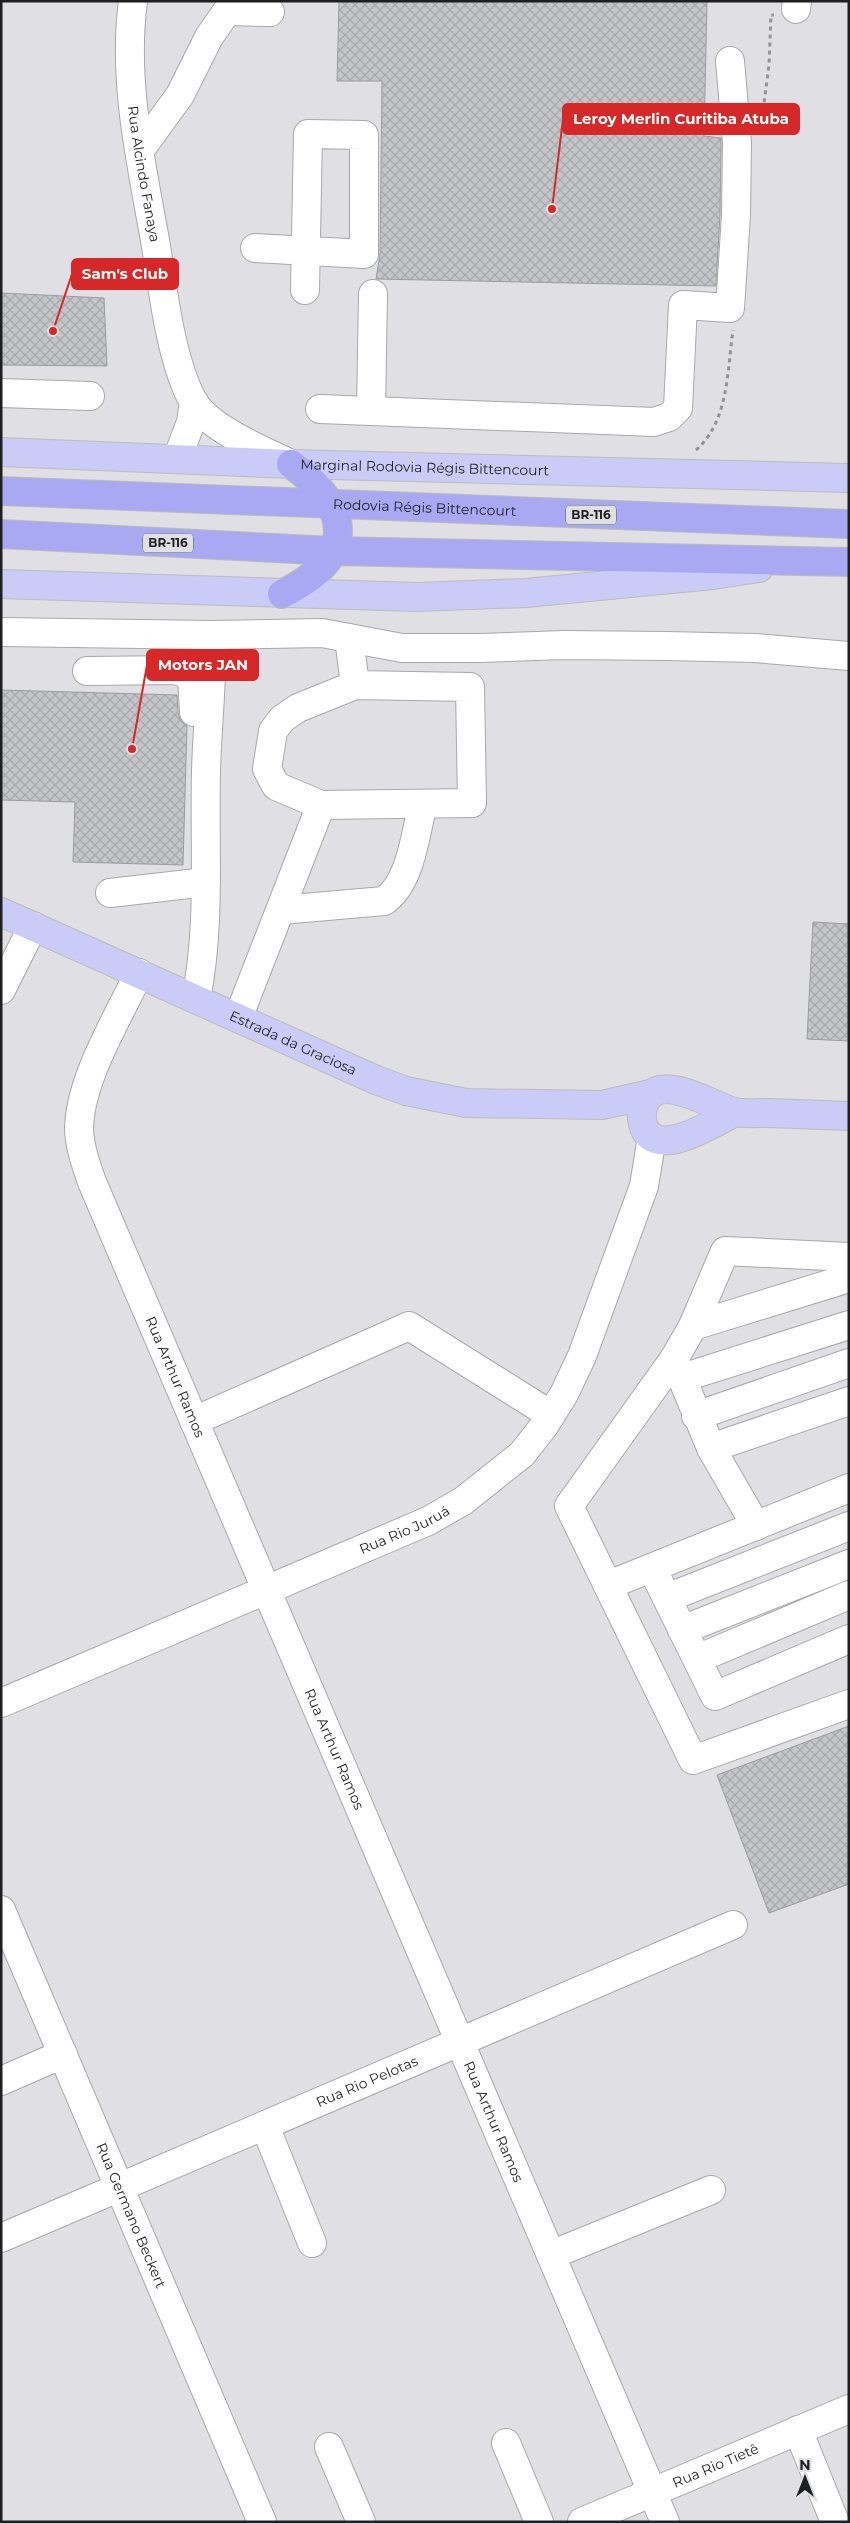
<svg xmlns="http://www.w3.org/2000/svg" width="850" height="2523" font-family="Montserrat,sans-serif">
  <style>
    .building { fill: url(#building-cross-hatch); stroke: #9c9ca0 }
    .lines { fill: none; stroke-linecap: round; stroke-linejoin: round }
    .minor-casing { stroke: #a8a8ac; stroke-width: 30 }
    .major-casing { stroke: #bcbcbc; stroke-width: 30 }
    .highway-casing { stroke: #bcbcbc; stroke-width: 30 }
    .path { stroke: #939396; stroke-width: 3; stroke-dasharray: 4 4; stroke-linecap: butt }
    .minor { stroke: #fff; stroke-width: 28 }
    .major { stroke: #cbcbf7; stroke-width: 28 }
    .highway { stroke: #a8a9f2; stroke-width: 28 }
    .labels { text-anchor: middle; stroke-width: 5; stroke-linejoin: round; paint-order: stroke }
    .shield { fill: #e0e0e4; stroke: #58595b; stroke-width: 1 }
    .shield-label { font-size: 12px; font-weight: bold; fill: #1e1f20 }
    .street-label { font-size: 14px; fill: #1e1f20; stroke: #e0e0e4 }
    .leader { fill: none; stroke: #d62828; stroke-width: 2 }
    .callout-dot { fill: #d62828; stroke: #e0e0e4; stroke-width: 2 }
    .callout { fill: #d62828; stroke: #d62828; stroke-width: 2 }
    .callout-label { font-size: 15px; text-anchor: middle; font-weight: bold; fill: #fff }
  </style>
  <defs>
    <pattern id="building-cross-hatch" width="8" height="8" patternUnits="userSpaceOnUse" patternTransform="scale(1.25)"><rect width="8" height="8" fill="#c4c5c8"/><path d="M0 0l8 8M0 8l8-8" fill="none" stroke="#a8a9ac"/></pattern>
  </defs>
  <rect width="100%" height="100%" fill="#e0e0e4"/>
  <g class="building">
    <path d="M339,1H707L704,136L721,138V144L720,214L716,286L376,279L380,254L382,81H337Z"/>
    <path d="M1,293L104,298L107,366L1,365Z"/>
    <path d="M1,690L177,695L178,713L181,721L187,726L183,865L73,862L75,802L1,800Z"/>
    <path d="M813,922L849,924V1041L807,1039Z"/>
    <path d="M849,1726V1884L769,1913L717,1775Z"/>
  </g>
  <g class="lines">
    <defs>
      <g id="minor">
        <path id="s1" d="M133,1C122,83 142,166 156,246C163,291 171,361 193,401C208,428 264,451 291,464"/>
        <path d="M796,9L797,1"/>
        <path d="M140,150L180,95L209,37L227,11L270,12"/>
        <path d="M255,248L364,254V135L308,134L305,290"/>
        <path d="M1,393L90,396"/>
        <path d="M320,409L654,422L669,417L678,408L683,305L730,308L736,215L737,143L730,61"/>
        <path d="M371,410L373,294"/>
        <path d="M177,459L191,422L194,402"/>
        <path d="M1,632L211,635L322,633L402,648H480L564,645L667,646L755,648L849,656"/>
        <path d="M349,638L355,685L470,687L472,803L321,805L276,786L267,769L273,731L282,719L298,708L355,685"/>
        <path d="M87,671L177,670L192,677L194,712"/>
        <path d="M110,893L206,882"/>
        <path d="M281,910L384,901C411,883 415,834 423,804"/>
        <path id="s2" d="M139,973C118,1018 79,1080 79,1130C80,1148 86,1165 92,1182L665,2522"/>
        <path d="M1,990L33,926"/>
        <path d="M196,999C211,924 204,848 206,772C207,726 213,680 211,635"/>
        <path d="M238,1018L321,805"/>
        <path d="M693,1326L849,1278"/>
        <path d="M674,1359L693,1326L725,1251L849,1257"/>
        <path d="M682,1378L849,1325"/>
        <path d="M696,1416L849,1363"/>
        <path d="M194,1421L409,1326L551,1415"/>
        <path d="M711,1448L849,1401"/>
        <path d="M756,1526L711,1448L674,1359L569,1506L693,1760L849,1704"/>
        <path d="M652,1568L715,1696L849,1639"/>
        <path d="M609,1585L849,1488"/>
        <path d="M667,1598L849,1526"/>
        <path d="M682,1630L849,1564"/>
        <path d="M697,1659L849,1595"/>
        <path id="s3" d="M1,1703L428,1521L463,1501L522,1454L544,1426L564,1394L582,1356L644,1186L652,1137"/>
        <path id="s4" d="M1,1910L262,2522"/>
        <path d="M1,2081L63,2054"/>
        <path d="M265,2126L312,2243"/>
        <path id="s5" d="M1,2238L733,1925"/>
        <path d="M551,2255L711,2190"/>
        <path d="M798,2430L835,2522"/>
        <path d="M506,2443L539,2522"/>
        <path d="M329,2447L361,2522"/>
        <path id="s6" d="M582,2522L849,2409"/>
      </g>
      <g id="major">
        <path id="s7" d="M1,452L291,464L849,478"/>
        <path d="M1,584L417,597L526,593L713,575L759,568"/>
        <path id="s8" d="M1,912L376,1080L406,1091L466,1103L602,1105L651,1094"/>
        <path d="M735,1112C715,1122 653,1163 643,1124C640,1113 642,1104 649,1096C667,1076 713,1106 734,1112C745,1114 758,1113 769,1113C795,1114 822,1115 849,1116"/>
      </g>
      <g id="highway">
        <path id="s9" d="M1,491L849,524"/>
        <path d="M1,534L334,551L849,562"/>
        <path d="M282,594C355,558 355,511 291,464"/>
      </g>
    </defs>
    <use href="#minor" class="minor-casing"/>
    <use href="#major" class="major-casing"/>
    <use href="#highway" class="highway-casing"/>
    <g class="path">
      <path d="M761,126L769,65L771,15H774"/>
      <path d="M696,450C729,421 727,371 733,330"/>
    </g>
    <use href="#minor" class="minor"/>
    <use href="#major" class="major"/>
    <use href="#highway" class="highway"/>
  </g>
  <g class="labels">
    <g class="shield">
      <rect x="566" y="505.5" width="50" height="19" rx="4"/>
      <rect x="143" y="533.5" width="50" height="19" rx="4"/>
    </g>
    <g class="shield-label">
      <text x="591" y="519">BR-116</text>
      <text x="168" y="547">BR-116</text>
    </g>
    <g class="street-label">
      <text dy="5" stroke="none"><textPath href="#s1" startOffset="174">Rua Alcindo Fanaya</textPath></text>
      <text dy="5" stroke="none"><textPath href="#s7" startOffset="424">Marginal Rodovia Régis Bittencourt</textPath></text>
      <text dy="5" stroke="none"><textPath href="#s9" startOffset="424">Rodovia Régis Bittencourt</textPath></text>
      <text dy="5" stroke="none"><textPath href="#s8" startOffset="320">Estrada da Graciosa</textPath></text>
      <text dy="5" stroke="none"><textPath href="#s2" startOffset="435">Rua Arthur Ramos</textPath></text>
      <text dy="5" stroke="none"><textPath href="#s3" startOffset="439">Rua Rio Juruá</textPath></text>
      <text dy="5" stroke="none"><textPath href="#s2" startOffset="840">Rua Arthur Ramos</textPath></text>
      <text dy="5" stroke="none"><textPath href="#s5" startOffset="398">Rua Rio Pelotas</textPath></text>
      <text dy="5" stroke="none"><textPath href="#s2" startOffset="1245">Rua Arthur Ramos</textPath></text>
      <text dy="5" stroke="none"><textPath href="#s4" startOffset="332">Rua Germano Beckert</textPath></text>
      <text dy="5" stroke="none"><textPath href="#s6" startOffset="145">Rua Rio Tietê</textPath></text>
    </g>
  </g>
  <path class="leader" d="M552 209L563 119M53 331L72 274M132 749L147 665"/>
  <g class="callout-dot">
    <circle cx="552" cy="209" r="5"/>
    <circle cx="53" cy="331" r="5"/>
    <circle cx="132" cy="749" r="5"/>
  </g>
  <g class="callout">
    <rect x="563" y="104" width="236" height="30" rx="5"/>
    <rect x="72" y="259" width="106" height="30" rx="5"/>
    <rect x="147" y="650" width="111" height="30" rx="5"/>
  </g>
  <g class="callout-label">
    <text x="681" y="124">Leroy Merlin Curitiba Atuba</text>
    <text x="125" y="279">Sam's Club</text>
    <text x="203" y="670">Motors JAN</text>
  </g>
  <rect width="850" height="2523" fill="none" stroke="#1e1f20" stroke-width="5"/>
  <g transform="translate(805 2478)" stroke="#e0e0e4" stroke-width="4" paint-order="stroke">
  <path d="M0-4L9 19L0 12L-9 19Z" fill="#1e1f20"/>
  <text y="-8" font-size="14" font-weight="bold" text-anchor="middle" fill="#1e1f20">N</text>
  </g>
</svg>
